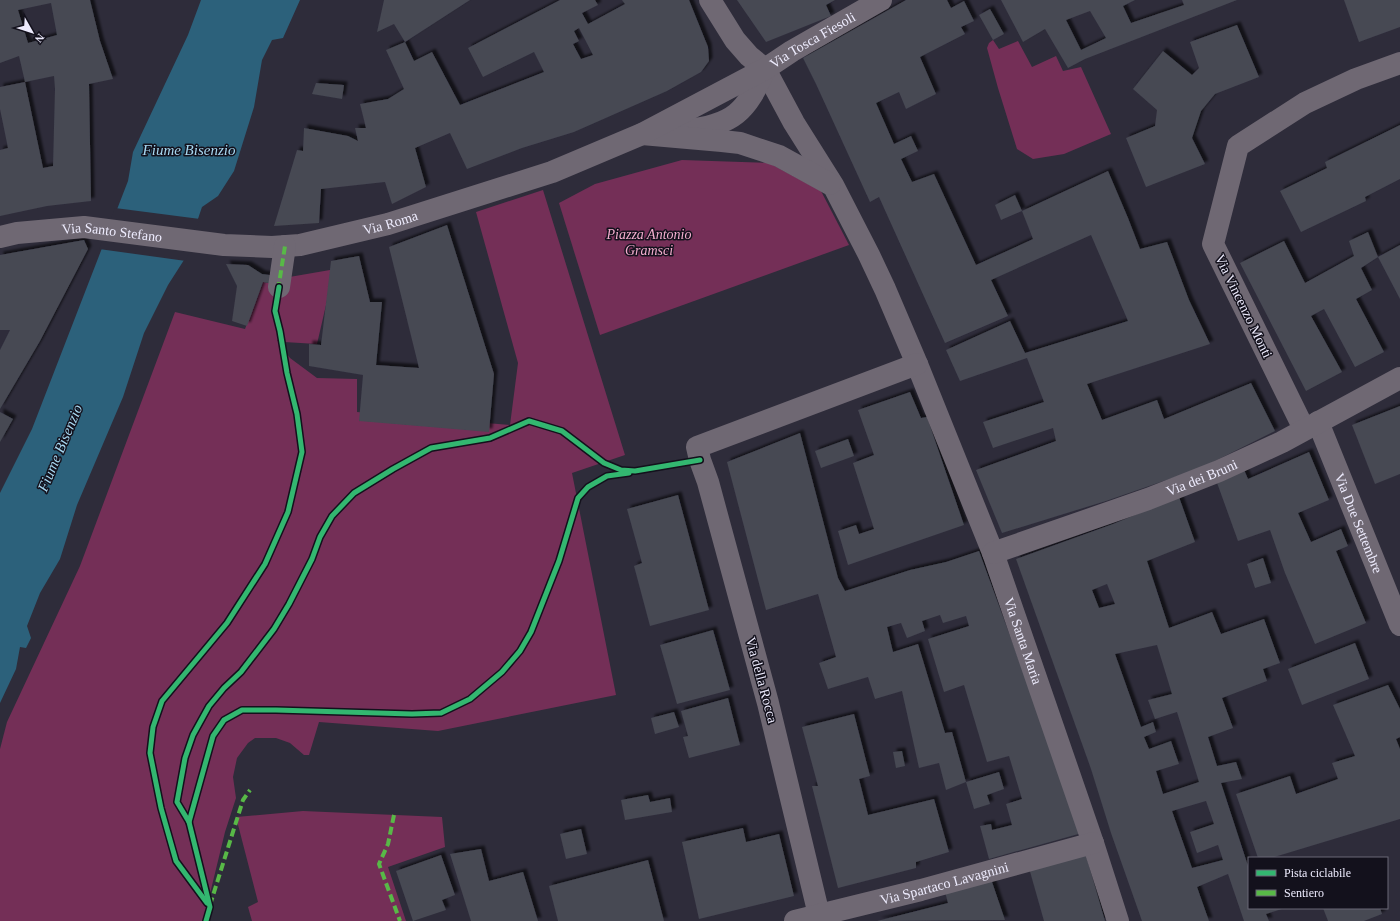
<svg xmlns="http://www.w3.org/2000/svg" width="1400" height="921" font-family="Georgia,serif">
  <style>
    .green { fill: #742f57 }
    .water { fill: #2c617b }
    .pier { fill: #2e2c3a }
    .building { fill: #464853; fill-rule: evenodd; filter: url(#shadow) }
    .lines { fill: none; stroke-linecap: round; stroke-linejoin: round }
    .minor { stroke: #6f6873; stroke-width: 22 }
    .quiet { stroke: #58b947; stroke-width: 4; stroke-dasharray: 8 4; stroke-linecap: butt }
    .cycleway-casing { stroke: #13111c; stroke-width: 8 }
    .cycleway { stroke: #33b770; stroke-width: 5 }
    .labels { text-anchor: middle; stroke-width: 3; stroke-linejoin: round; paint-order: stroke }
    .street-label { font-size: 14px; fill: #edebfd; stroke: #13111c }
    .park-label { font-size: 14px; font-style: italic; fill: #f3adce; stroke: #13111c }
    .water-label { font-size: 15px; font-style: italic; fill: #a7d8f1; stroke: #13111c }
  </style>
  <defs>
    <filter id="shadow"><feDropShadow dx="3.5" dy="-3.5" stdDeviation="1" flood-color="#0009"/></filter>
  </defs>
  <rect width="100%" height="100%" fill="#2e2c3a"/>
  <g class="green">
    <path d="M993,40L999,49L1018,41L1032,67L1056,56L1063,71L1081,67L1111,134L1064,154L1033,159L1017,149L998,88L987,48L989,43Z"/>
    <path d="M682,160L769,163L821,191L849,245L600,335L559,203L595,184Z"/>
    <path d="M543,190L625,455L572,473L616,695L438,731L319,722L309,755H304L290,743L276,738H255L248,743L237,758L233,777L236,798L225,832L207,906L208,921H0V749L7,722L80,566L175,312L245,329L263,282L269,283L272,280L330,270L332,279L317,344L284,342L277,340L290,358L317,378L357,379V412L510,425L518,363L476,212Z"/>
    <path d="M303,811L442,817L445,847L388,867L406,921H252L248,907L258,902L236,817Z"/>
  </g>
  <path class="water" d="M201,0H300L283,38L272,40L262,60L254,107L234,171L218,196L202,207L184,260L168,285L144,333L123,397L77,505L60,559L40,593L27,626L31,638L26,648L20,647L16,669L0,703V493L32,429L128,181L133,152L188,35Z"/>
  <path class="pier" d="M115,208L200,219L186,261L99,249Z"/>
  <g class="building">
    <path d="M0,0H90L100,41L113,79L89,84L91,201L47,206L0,216V150L8,148L0,109V87L25,82L43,168L53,166L55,89L54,76L25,82L19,56L0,63ZM51,3L57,35L28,43L18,10Z"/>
    <path d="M384,0H470L405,42L414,61L432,52L460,105L493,92L544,72L534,52L483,77L468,48L560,0H595L598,5L582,13L588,24L625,4L622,0H689L708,47L709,61L701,72L667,91L574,132L522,148L467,169L450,133L415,148L426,187L392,204L385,182L321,189L319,223L274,226L297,150L303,151L304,128L348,136L358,141L355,128H366L360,104L388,99L404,89L386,50L405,42L394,24L377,32ZM579,28L593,55L581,59L573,44L579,41L574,31Z"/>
    <path d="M737,0H835L826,5L831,16L766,42Z"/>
    <path d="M906,0H947L951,8L964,1L974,21L961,27L965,34L920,57L936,94L906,109L899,92L876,103L894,144L911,136L918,151L901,159L912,182L934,174L976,265L1033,239L1022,211L1001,220L995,205L1015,195L1022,211L1108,171L1128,218L1140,249L1167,242L1189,300L1210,344L1087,384L1102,420L1157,400L1164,419L1251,383L1275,431L1201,468L1106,501L1002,533L976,470L1056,441L1053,428L993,448L983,422L1044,402L1027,358L960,381L946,350L1010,321L1025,353L1128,321L1091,235L991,280L1008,316L945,343L879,197L870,202L816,84L803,58Z"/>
    <path d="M1001,0H1135L1123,6L1131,23L1184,5L1182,0H1237L1085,59L1068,68L1045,29L1023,42ZM1090,11L1106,38L1081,50L1066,20Z"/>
    <path d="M1344,0H1400V27L1359,42Z"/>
    <path d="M990,9L1004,34L993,40L979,15Z"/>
    <path d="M1237,25L1259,77L1215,94L1201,111L1192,138L1205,164L1146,187L1126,138L1155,126L1157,110L1133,89L1163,51L1192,75L1199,68L1190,42Z"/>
    <path d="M316,83L344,85L342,99L312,94Z"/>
    <path d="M1400,125V179L1365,197L1366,201L1301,232L1280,191L1327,168L1325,162Z"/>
    <path d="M447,225L494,374L489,432L359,421L363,375L309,366V344L321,345L331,261L359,256L370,302H382L376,365L419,368L389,247Z"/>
    <path d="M1368,232L1378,257L1361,268L1372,290L1356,299L1384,352L1355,367L1324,309L1311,316L1342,372L1306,391L1240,263L1284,241L1305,283L1354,256L1349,241Z"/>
    <path d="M84,240L88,249L40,341L0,409V350L10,330H0V255Z"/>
    <path d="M1400,245V299L1378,257Z"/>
    <path d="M226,264L248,265L262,274L277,276L269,283L263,282L247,326L232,321L237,286Z"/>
    <path d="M910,392L921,418L927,417L964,525L848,565L838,531L856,525L859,534L874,529L853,463L874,455L858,410Z"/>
    <path d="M1400,406V474L1375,484L1352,425Z"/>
    <path d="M0,412L13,419L0,442Z"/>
    <path d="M800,433L838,578L845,591L910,570L946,562L979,551L1082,833L989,859L980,826L991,824L992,830L1012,825L1006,804L1022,799L1009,756L987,762L964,685L944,692L928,639L969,626L966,616L943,623L940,615L922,621L925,631L907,638L901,623L887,627L893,652L918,644L945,733L952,732L966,782L946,790L939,763L919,768L902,691L875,699L868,677L828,689L819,663L836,657L818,594L766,610L727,462Z"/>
    <path d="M848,439L854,456L821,468L815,451Z"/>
    <path d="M1309,452L1329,500L1298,513L1311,542L1341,529L1348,546L1336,551L1366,623L1315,644L1285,573L1270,530L1238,541L1216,480L1242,465L1248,479Z"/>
    <path d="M678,495L709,610L650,626L634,566L642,563L627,509Z"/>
    <path d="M1179,497L1195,542L1147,561L1169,628L1212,612L1221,634L1264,619L1280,663L1263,669L1267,681L1222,698L1233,728L1208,737L1217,766L1236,762L1242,779L1221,783L1249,869V908H1285L1266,914L1269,921H1244L1228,874L1197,887L1209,921H1142L1111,833L1091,769L1016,559L1113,524ZM1107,584L1115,604L1099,608L1092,590ZM1157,645L1172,694L1148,700L1155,719L1177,712L1199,782L1163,794L1156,771L1179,764L1171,741L1149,749L1144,737L1156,732L1153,722L1141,727L1115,654ZM1206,801L1214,824L1190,832L1197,853L1218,845L1223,860L1192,868L1172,811Z"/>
    <path d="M1263,558L1271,583L1255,588L1247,564Z"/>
    <path d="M713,630L730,690L677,704L660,645Z"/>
    <path d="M1355,643L1369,679L1302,705L1288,669Z"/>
    <path d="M1388,685L1400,709V737L1396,739L1400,749V819L1271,858H1258L1236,794L1290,776L1296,794L1338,779L1332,763L1355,756L1333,705Z"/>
    <path d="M728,698L740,745L689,758L683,737L688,736L681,711Z"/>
    <path d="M674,712L679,727L655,734L651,718Z"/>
    <path d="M854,714L870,776L859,779L868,815L934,799L949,852L916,862V868L838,888L812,786H818L802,727Z"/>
    <path d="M902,751L905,766L896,768L893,752Z"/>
    <path d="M999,772L1004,789L987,795L990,804L974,809L966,782Z"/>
    <path d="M648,795L650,802L670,798L672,812L625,820L621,800Z"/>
    <path d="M743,828L746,842L779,834L794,896L699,919L682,842Z"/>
    <path d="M581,829L587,854L566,859L560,834Z"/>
    <path d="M481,849L489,881L523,872L538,921H471L450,854Z"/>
    <path d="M1085,852L1105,921H1044L1029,868Z"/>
    <path d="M441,855L455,895L442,900L446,910L413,921L396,871Z"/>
    <path d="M648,860L664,921H558L549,886Z"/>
    <path d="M991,879L1005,920L877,921L948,903L945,892Z"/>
    <path d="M1323,908H1380L1382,914L1364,921H1328Z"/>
  </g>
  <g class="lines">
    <g class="minor">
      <path id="s1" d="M710,0L735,40L749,56L765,69L794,123L833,185L869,255L885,289L917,364L993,553L1093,843L1118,921"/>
      <path d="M685,130C733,126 747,111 765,69"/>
      <path d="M642,134L722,141L740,143L779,156L830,184"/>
      <path id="s2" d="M0,237L17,233L84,227L224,245L272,247L300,245L388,224L552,172L642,134L765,69L792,51L881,0"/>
      <path d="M279,287L285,246"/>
      <path id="s3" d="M1318,422L1400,625"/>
      <path d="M1304,429L1213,244L1238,146L1305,103L1356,79L1400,63"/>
      <path id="s4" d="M993,553L1148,499L1219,471L1282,442L1400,378"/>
      <path d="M819,915L768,703L708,482L700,460L697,447L917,364"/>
      <path id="s5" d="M795,921L921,890L1093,843"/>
    </g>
    <g class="quiet">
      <path d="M278,290L285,246"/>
      <path d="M394,815L388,844L379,864L400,921"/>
      <path d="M210,905L243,800L250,790"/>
    </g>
    <defs>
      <g id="cycleway">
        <path d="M189,822L177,802L185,758L193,735L209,706L224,688L241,672L274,629L289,604L312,559L320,537L332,516L354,493L393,469L431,448L490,438L529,421L562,431L604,463L621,470L635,471L700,460"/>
        <path d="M207,903L176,861L161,808L150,753L153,727L162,701L227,623L265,564L288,512L302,452L297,414L287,373L280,331L275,311L279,287"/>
        <path d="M206,921L210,907L189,822L213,736L224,720L242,710H276L412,714L441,713L470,699L502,672L520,651L531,632L559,561L578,498L588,487L607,476L629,473"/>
      </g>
    </defs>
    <use href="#cycleway" class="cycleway-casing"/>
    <use href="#cycleway" class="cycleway"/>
  </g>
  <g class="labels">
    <g class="street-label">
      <text dy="5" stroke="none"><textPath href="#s2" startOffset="857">Via Tosca Fiesoli</textPath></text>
      <text dy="5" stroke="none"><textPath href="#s2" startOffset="395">Via Roma</textPath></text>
      <text dy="5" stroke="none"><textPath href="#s2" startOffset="113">Via Santo Stefano</textPath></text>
      <text transform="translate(1244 306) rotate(64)" y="5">Via Vincenzo Monti</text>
      <text dy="5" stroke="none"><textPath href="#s4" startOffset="222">Via dei Bruni</textPath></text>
      <text dy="5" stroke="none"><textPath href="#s3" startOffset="109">Via Due Settembre</textPath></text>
      <text dy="5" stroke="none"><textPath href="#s1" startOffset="718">Via Santa Maria</textPath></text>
      <text transform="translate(762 680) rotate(75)" y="5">Via della Rocca</text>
      <text dy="5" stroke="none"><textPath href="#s5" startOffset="154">Via Spartaco Lavagnini</textPath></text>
    </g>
    <g class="park-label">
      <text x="649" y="239">Piazza Antonio<tspan x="649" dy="16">Gramsci</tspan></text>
    </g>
    <g class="water-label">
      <text x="189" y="155">Fiume Bisenzio</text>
      <text transform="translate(60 448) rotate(-67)" y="5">Fiume Bisenzio</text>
    </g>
  </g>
  <rect x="1248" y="857" width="140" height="52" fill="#13111c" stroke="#6a6876"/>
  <rect x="1256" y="870" width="20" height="6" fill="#33b770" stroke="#6a6876"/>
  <text x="1284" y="877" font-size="12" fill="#edebfd">Pista ciclabile</text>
  <rect x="1256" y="890" width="20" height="6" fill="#58b947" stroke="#6a6876"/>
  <text x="1284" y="897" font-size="12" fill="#edebfd">Sentiero</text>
  <g transform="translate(32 32) rotate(129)" stroke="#13111c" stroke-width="3" paint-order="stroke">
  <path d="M0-3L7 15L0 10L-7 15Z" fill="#edebfd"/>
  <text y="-6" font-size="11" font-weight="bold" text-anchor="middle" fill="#edebfd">N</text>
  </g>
</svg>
